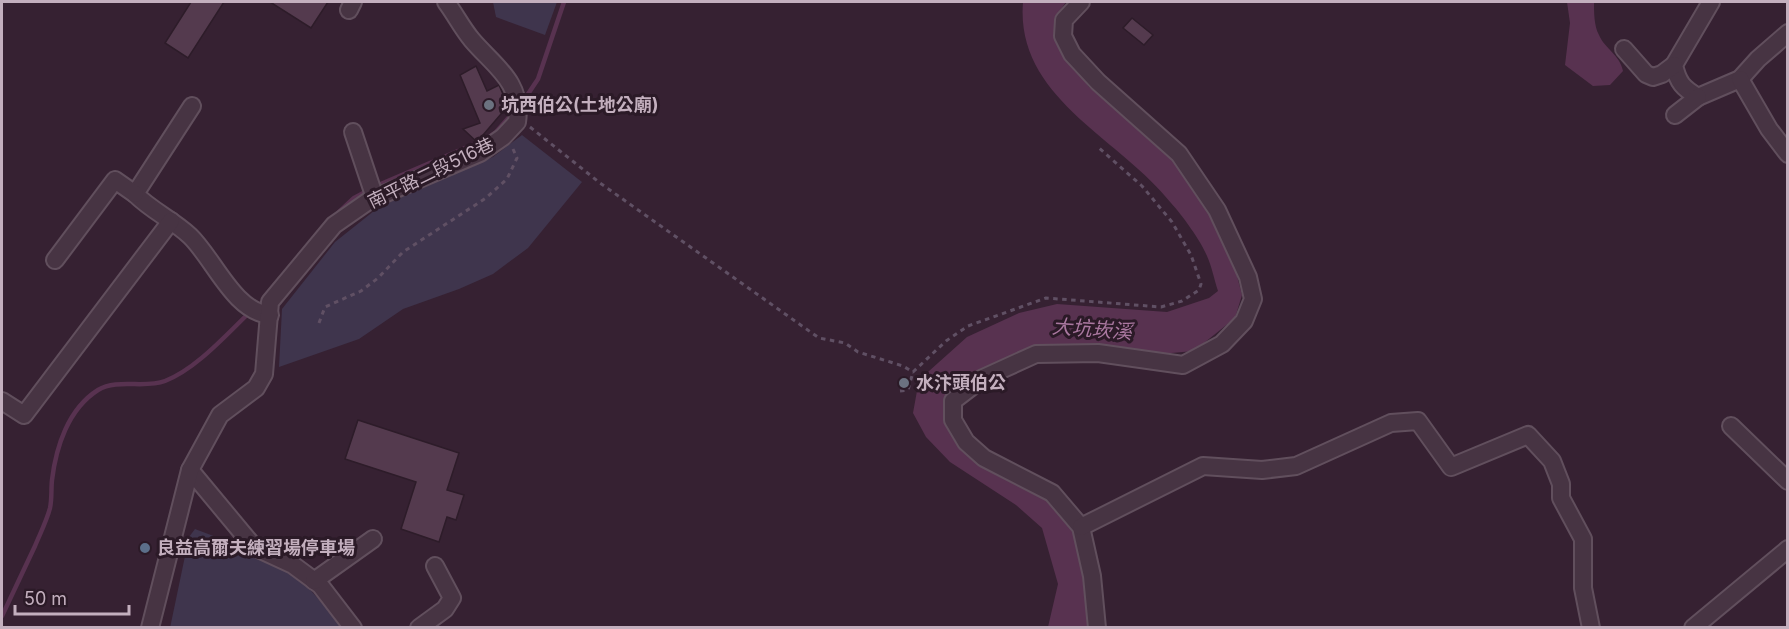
<svg xmlns="http://www.w3.org/2000/svg" width="1789" height="629" font-family="Inter,'Noto Sans TC',sans-serif">
  <style>
    .green { fill: #3f354d }
    .water { fill: #583250 }
    .lines { fill: none; stroke-linecap: round; stroke-linejoin: round }
    .stream { stroke: #583250; stroke-width: 4.5 }
    .building { fill: #543a4e; stroke: #2d1c29; stroke-width: 1.5 }
    .minor-casing { stroke: #614f5d; stroke-width: 20 }
    .path { stroke: #605064; stroke-width: 3; stroke-dasharray: 4.5 4.5; stroke-linecap: butt }
    .minor { stroke: #473443; stroke-width: 16 }
    .worship-dot { fill: #6b7280; stroke: #2b1a27; stroke-width: 2 }
    .service-dot { fill: #5c6f8a; stroke: #2b1a27; stroke-width: 2 }
    .labels { text-anchor: middle; stroke-width: 6; stroke-linejoin: round; paint-order: stroke }
    .poi-label { font-size: 18px; font-weight: bold; fill: #c3afbe; stroke: #2b1a27; text-anchor: start }
    .street-label { font-size: 18px; fill: #c3afbe; stroke: #2b1a27 }
    .water-label { font-size: 20px; font-style: italic; fill: #aa78a0; stroke: #2b1a27 }
  </style>
  <rect width="100%" height="100%" fill="#362132"/>
  <g class="green">
    <path d="M493,2H557L545,35L496,17Z"/>
    <path d="M522,135L582,182L528,248L493,274L459,289L403,309L359,339L279,367L282,309L335,242L379,207L493,157Z"/>
    <path d="M195,529L240,546L299,577L343,627L170,628L189,537Z"/>
  </g>
  <g class="water">
    <path d="M1023,2H1066L1057,15L1059,44L1089,87L1170,155L1208,209L1230,249L1242,295L1235,318L1194,351L1160,354L1105,346L989,367L957,387L945,407L950,429L1047,498L1070,522L1086,576L1089,627H1048L1058,584L1042,528L1016,505L950,462L926,437L913,413L919,380L967,337L1019,313L1057,304L1167,312L1209,298L1218,291C1214,279 1212,267 1207,256C1201,241 1182,215 1171,203C1120,138 1015,98 1023,2Z"/>
    <path d="M1567,2H1594C1594,12 1594,26 1599,35C1605,49 1620,55 1623,71L1610,85L1593,86L1565,65L1570,23Z"/>
  </g>
  <g class="lines">
    <g class="stream">
      <path d="M522,103L538,79L564,2"/>
      <path d="M376,186L486,139L496,132L512,114"/>
      <path d="M339,212L354,198L369,190"/>
      <path d="M2,616C13,593 24,569 35,546C40,534 47,520 50,508C52,499 51,489 52,480C56,447 68,409 98,390C118,378 144,389 165,381C196,369 226,335 250,312"/>
    </g>
  </g>
  <g class="building">
    <path d="M191,2H224L188,58L165,43Z"/>
    <path d="M270,2H328L311,28Z"/>
    <path d="M1132,18L1153,35L1144,45L1123,28Z"/>
    <path d="M476,66L487,91L499,85L505,99L507,107L477,142L463,129L480,123L460,75Z"/>
    <path d="M358,420L459,453L447,490L464,495L456,520L447,517L439,542L401,529L416,482L345,459Z"/>
  </g>
  <g class="lines">
    <defs>
      <g id="minor">
        <path d="M1081,2L1064,20L1063,36L1072,54L1098,82L1179,154L1217,210L1248,277L1253,299L1244,321L1222,344L1183,365L1098,353L1036,354L983,378L953,401V420L966,442L984,458L1052,493L1081,527L1092,576L1097,628"/>
        <path d="M1711,2L1674,65C1678,83 1683,88 1698,97L1740,79L1758,59L1788,33"/>
        <path d="M349,10L353,2"/>
        <path d="M1624,49L1646,74L1653,77L1662,74L1674,65"/>
        <path d="M1740,79L1769,129L1788,154"/>
        <path d="M192,106L135,194C152,211 173,220 190,236C214,259 234,312 270,315"/>
        <path d="M1675,115L1698,97"/>
        <path d="M353,132L375,198"/>
        <path d="M55,260L115,180L135,194"/>
        <path d="M2,401L24,415L171,221"/>
        <path d="M1731,426L1788,481"/>
        <path d="M190,470L254,547L293,565L320,585L353,628"/>
        <path d="M1081,527L1203,466L1262,470L1296,466L1391,423L1418,421L1451,467L1528,435L1552,461L1561,484V498L1583,539V588L1591,628"/>
        <path d="M314,581L373,539"/>
        <path d="M150,628L190,470L220,415L256,388L264,374L270,302L334,225L370,200L480,153L503,137L517,122C523,82 494,66 472,40C462,28 455,14 446,2"/>
        <path d="M419,628L445,609L452,598L435,566"/>
        <path d="M1693,628L1788,549"/>
      </g>
    </defs>
    <use href="#minor" class="minor-casing"/>
    <g class="path">
      <path d="M530,127L600,183L819,338L845,343L858,352L903,366L913,372L946,341L968,326L1046,298L1161,307L1182,301L1199,290L1201,284L1191,255L1172,222L1142,186L1099,148"/>
      <path d="M319,323L325,307L361,291L378,278L403,252L486,198L507,179L517,158L513,149"/>
      <path d="M900,391L908,390L913,372"/>
    </g>
    <use href="#minor" class="minor"/>
  </g>
  <g class="worship-dot">
    <circle cx="489" cy="105" r="6"/>
    <circle cx="904" cy="383" r="6"/>
  </g>
  <circle class="service-dot" cx="145" cy="548" r="6"/>
  <g class="labels">
    <g class="poi-label">
      <text x="501" y="111">坑西伯公(土地公廟)</text>
      <text x="916" y="389">水汴頭伯公</text>
      <text x="157" y="554">良益高爾夫練習場停車場</text>
    </g>
    <g class="street-label">
      <text transform="translate(431 173) rotate(-26)" y="6">南平路二段516巷</text>
    </g>
    <g class="water-label">
      <text transform="translate(1092 329) rotate(4)" y="7">大坑崁溪</text>
    </g>
  </g>
  <rect width="1789" height="629" fill="none" stroke="#c3afbe" stroke-width="6"/>
  <path d="M15 605v9h114v-9" fill="none" stroke="#c3afbe" stroke-width="3"/>
  <text x="24" y="605" font-size="18" fill="#c3afbe" stroke="#2b1a27" stroke-width="4.5" paint-order="stroke">50 m</text>
</svg>
